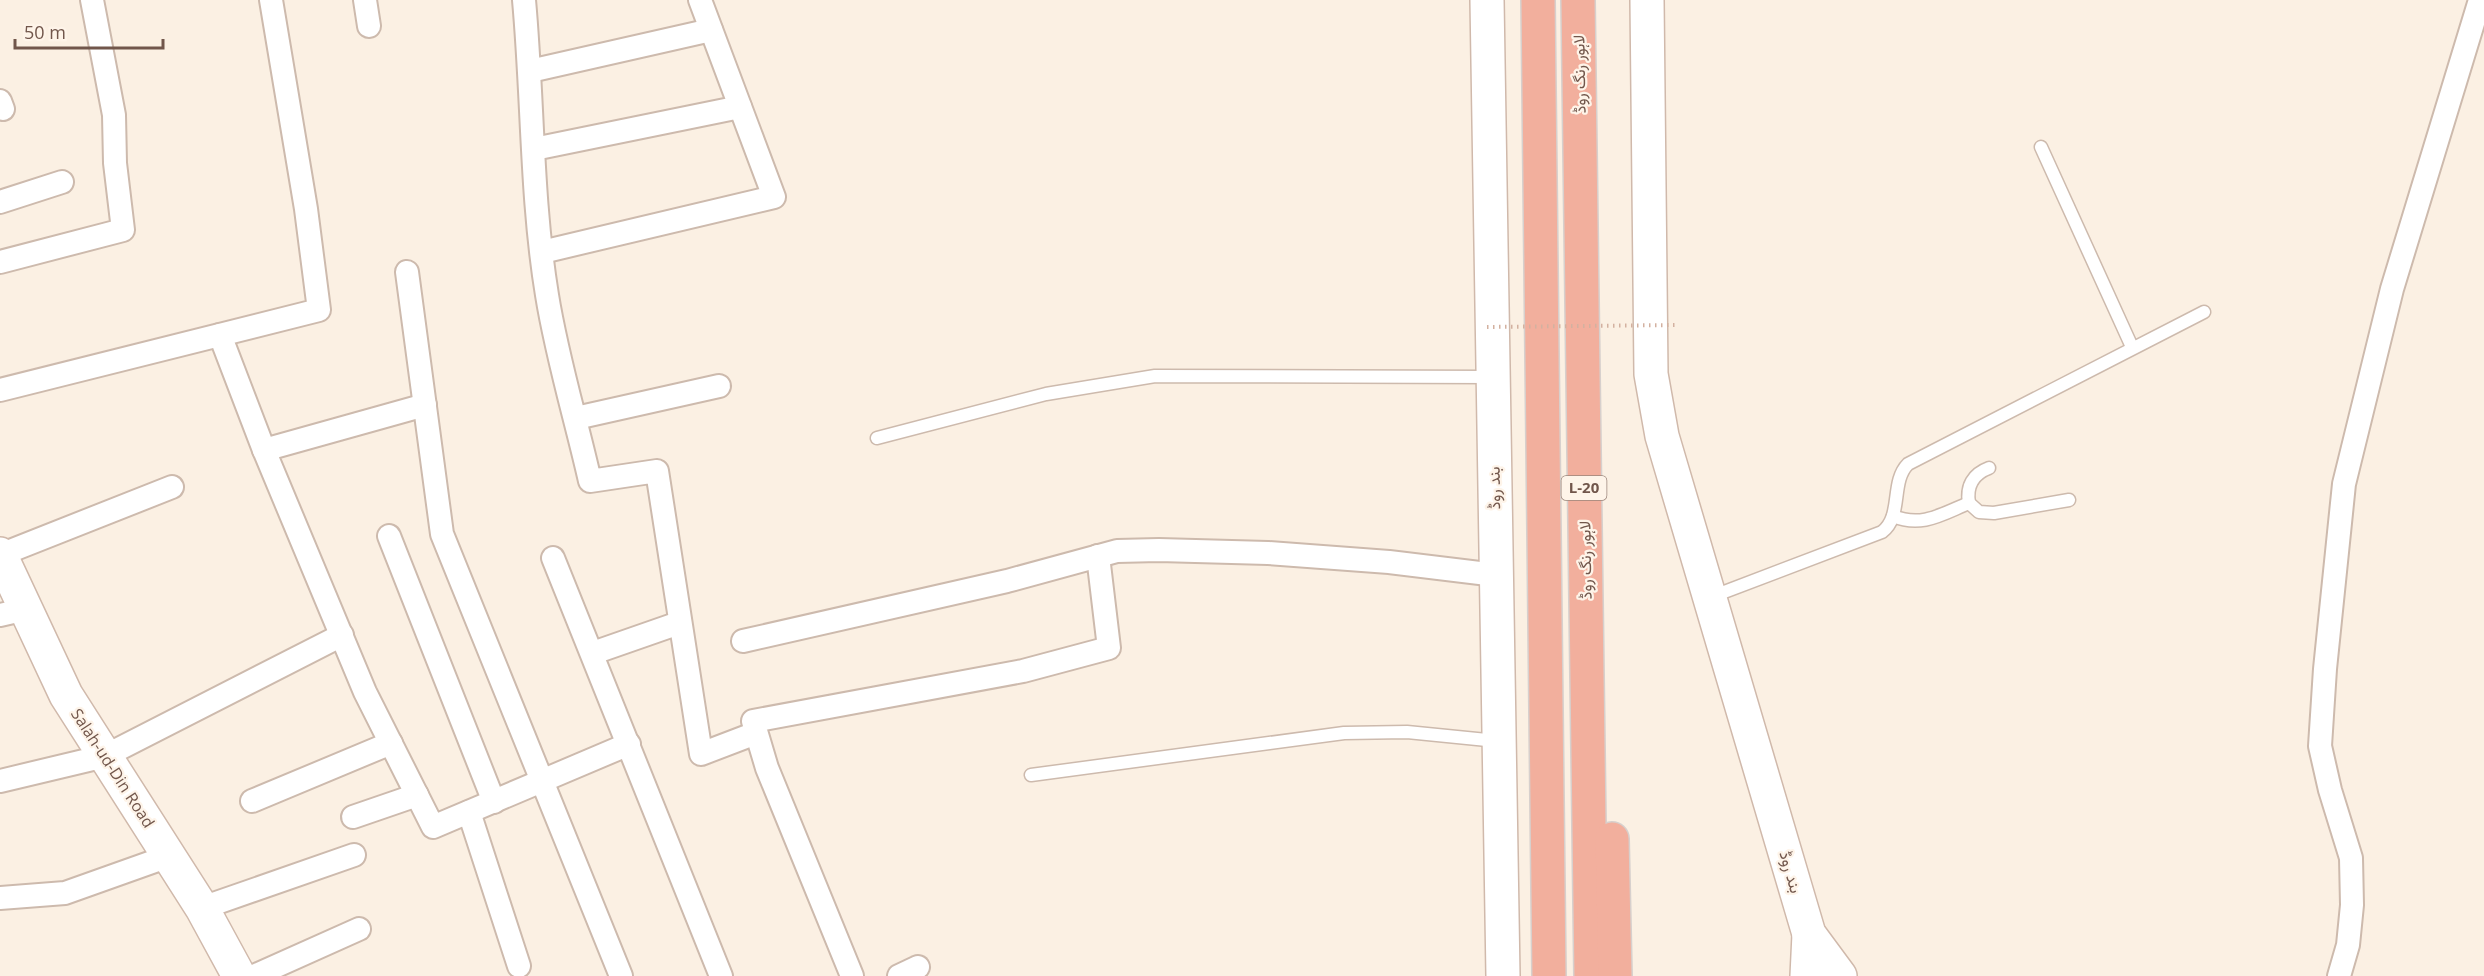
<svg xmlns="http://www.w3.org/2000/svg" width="2484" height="976" font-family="'Open Sans',Vazirmatn,sans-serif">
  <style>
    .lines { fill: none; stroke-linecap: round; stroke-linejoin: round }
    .lane-casing { stroke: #cdbaad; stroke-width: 15 }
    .street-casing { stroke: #cdbaad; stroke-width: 26 }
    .secondary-casing { stroke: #d0b9ab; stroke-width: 36 }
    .highway-casing { stroke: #d7d0cd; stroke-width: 36 }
    .lane { stroke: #fff; stroke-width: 12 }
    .street { stroke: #fff; stroke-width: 22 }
    .secondary { stroke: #fff; stroke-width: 33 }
    .highway { stroke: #f2af9d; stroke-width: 33 }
    .path-bridge { stroke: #d3b1a0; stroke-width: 4; stroke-dasharray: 1.5 4.5; stroke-linecap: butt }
    .labels { text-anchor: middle; stroke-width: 4.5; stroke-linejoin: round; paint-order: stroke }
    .shield { fill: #fef4e9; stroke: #9b857a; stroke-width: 1.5 }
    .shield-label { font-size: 15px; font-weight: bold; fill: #71564b }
    .street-label { font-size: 16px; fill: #71564b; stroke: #fef4e9 }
  </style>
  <rect width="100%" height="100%" fill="#fbf0e3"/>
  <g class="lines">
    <defs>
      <g id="lane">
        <path d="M2041,147L2132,347"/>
        <path d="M877,438L1046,394L1155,376L1491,377"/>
        <path d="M1969,503C1966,486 1973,474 1989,468"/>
        <path d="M1893,516C1922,528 1942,514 1969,503L1979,512L1994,513L2069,500"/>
        <path d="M1711,597L1882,532C1903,516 1890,482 1908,464L2204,312"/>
        <path d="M1031,775L1344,733L1407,732L1497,741"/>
      </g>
      <g id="street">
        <path d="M365,0L369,26"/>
        <path d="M524,0C533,98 531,198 547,295C557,358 576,419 590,481L657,471L701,754L756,733"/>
        <path d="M530,71L711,30"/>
        <path d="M0,101L3,109"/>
        <path d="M534,149L740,107"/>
        <path d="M0,202L62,182"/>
        <path d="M542,252L774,197L700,0"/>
        <path d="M0,262L123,230L115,163L114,115L92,0"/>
        <path d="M407,272L442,534L621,976"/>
        <path d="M220,335L264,450"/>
        <path d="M0,390L319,310L306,209L271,0"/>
        <path d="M425,405L264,450L365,692L433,827L629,744"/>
        <path d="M576,418L719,386"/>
        <path d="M389,536L494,802"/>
        <path d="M0,555L172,487"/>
        <path d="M553,558L721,976"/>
        <path d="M0,615L26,609"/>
        <path d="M743,641L1007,581L1117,551L1159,550L1268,553L1389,562L1496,575"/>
        <path d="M593,653L679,623"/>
        <path d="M0,781L105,756L342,635"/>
        <path d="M252,801L391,743"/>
        <path d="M469,812L519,966"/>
        <path d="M353,817L417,795"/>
        <path d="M0,898L65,893L169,856"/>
        <path d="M202,908L354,855"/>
        <path d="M254,976L359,929"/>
        <path d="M852,976L767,768L753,721L1023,671L1109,648L1098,556"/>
        <path d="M899,976L918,967"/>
        <path d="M2339,976L2348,945L2352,905L2351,858L2330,790L2320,746L2325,669L2344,484L2392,289L2480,0"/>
      </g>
      <g id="secondary">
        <path d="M1487,0L1503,976"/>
        <path d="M1647,0L1651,374L1662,436L1809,934L1840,976"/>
        <path d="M0,554L66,695L202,908L239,976"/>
        <path d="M1807,976L1809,934"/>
      </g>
      <g id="highway">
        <path d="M1538,0L1549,976"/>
        <path d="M1578,0L1591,976"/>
        <path d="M1612,839L1615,976"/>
      </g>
    </defs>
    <use href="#lane" class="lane-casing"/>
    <use href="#street" class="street-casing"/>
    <use href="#secondary" class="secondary-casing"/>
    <use href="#highway" class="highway-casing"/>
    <use href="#lane" class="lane"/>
    <use href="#street" class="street"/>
    <use href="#secondary" class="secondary"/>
    <use href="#highway" class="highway"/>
    <path class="path-bridge" d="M1487,327L1677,325"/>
  </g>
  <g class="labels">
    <rect class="shield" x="1561.5" y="476" width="45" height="24" rx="4.5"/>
    <g class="shield-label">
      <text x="1584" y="493">L-20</text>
    </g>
    <g class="street-label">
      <text transform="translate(1579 74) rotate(-91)" y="6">لاہور رنگ روڈ</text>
      <text transform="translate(1494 488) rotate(-91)" y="6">بند روڈ</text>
      <text transform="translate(1585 560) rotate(-91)" y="6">لاہور رنگ روڈ</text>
      <text transform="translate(113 768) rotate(57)" y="6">Salah-ud-Din Road</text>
      <text transform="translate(1791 872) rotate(74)" y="6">بند روڈ</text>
    </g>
  </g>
  <path d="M15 39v9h148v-9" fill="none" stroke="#71564b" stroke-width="3"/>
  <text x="24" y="39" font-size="18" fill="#71564b" stroke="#fef4e9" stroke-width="4.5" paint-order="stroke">50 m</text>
</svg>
